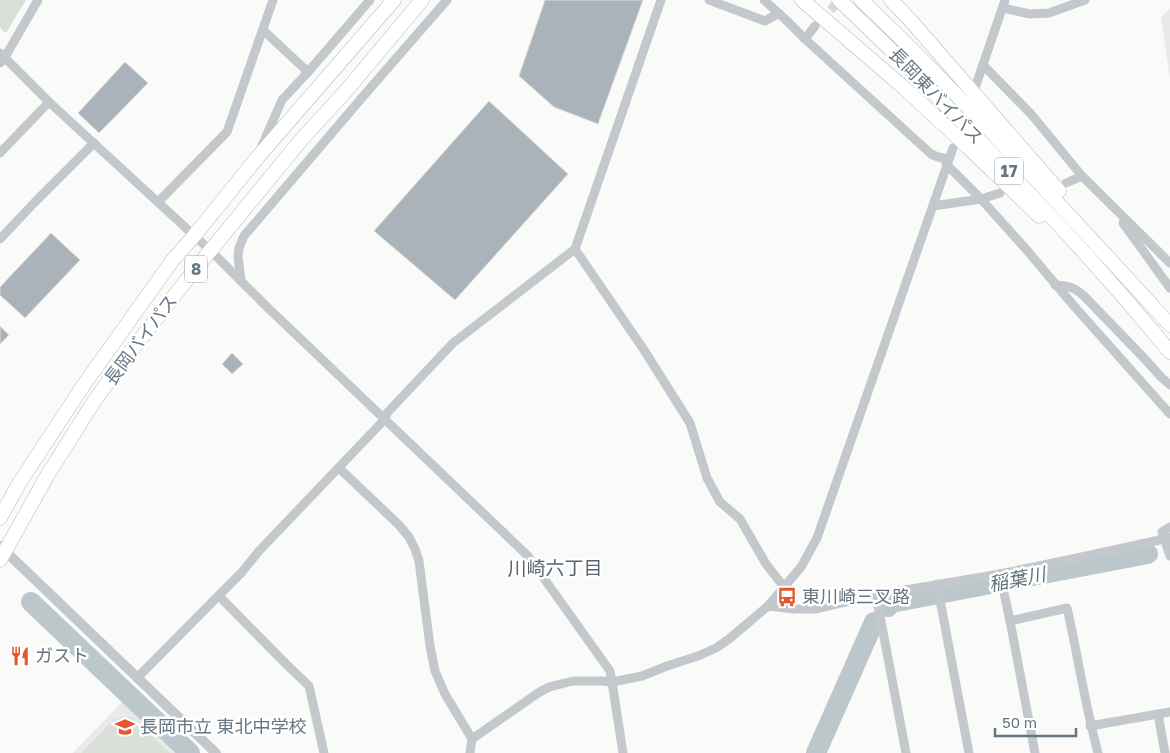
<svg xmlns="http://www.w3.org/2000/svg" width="1170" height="753" font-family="'Golos Text','Noto Sans JP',sans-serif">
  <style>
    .built { fill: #e8e9e9 }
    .green { fill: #dadfd7 }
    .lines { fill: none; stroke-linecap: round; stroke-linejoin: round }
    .river { stroke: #bbc7cb; stroke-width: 20 }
    .building { fill: #aab3b9; stroke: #dcdcda }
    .minor-tunnel { stroke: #d5d9db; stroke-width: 9; stroke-dasharray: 9 4.5; stroke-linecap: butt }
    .trunk-casing { stroke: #b4b9bd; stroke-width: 15 }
    .minor { stroke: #c3c8cc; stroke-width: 9 }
    .tertiary { stroke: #c3c8cc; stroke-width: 10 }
    .trunk { stroke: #fff; stroke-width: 14 }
    .labels { text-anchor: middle; stroke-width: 5; stroke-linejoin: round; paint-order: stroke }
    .shield { fill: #fff; stroke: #939fa8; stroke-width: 1 }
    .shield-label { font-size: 16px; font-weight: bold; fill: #657683 }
    .street-label { font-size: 18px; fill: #657683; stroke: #fff }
    .poi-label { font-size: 18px; fill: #657683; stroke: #fff; text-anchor: start }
    .neighbourhood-label { font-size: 19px; fill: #57646e; stroke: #fff }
    .water-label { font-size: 19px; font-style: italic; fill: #60757c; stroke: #fff }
  </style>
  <rect width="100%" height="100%" fill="#fafaf8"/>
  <g class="built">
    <path d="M1170,9V79L1161,17Z"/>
    <path d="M124,700L179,753H73Z"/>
  </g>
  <g class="green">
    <path d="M0,0H26L6,33L0,28Z"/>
    <path d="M131,717L170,753H82L114,719Z"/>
  </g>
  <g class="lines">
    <g class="river">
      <path d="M31,602L190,753"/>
      <path d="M888,607L891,603L1148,554"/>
      <path d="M816,753L874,622"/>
    </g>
  </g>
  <g class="building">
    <path d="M545,0H643L598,124L554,107L519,76Z"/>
    <path d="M125,62L148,83L99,133L78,113Z"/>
    <path d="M489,101L568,174L455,300L374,231Z"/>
    <path d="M51,233L80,260L25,318L0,295V287Z"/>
    <path d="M0,326L9,335L0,344Z"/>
    <path d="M232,353L243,364L232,374L222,364Z"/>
  </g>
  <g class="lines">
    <path class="minor-tunnel" d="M821,20L840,0"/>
    <defs>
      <g id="trunk">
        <path d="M802,0L903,87L968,147L1039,216"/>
        <path d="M839,0C904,61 966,125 1026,190C1076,242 1124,296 1170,352"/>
        <path d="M861,0C913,49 962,100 1010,152C1064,209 1117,267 1170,325"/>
        <path d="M891,0L911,21L1059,191"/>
        <path d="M0,518L20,482L83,386L172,261L194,236L257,158L394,0"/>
        <path d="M0,560L47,476L93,403L118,368L192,273L301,140L345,92L422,0"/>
      </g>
    </defs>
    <use href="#trunk" class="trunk-casing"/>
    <g class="minor">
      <path d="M709,0L765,21L779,13"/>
      <path d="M764,0L785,19L805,39L931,154L938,157L944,158L947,165L981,199L1025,248L1074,306L1170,414"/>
      <path d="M1003,8L1030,14L1049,13L1085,0"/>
      <path d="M263,30L308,72"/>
      <path d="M805,39L815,26"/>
      <path d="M0,53L49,102L211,251L265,305L528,556L610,671L612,682L623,753"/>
      <path d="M0,63L5,57L38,0"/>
      <path d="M983,65L1031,114L1082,176L1170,263"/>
      <path d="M976,85L1005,0"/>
      <path d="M261,148L282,100L308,72L370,0"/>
      <path d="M0,153L49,102"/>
      <path d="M1066,183L1082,176"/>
      <path d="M158,202L227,132L273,0"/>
      <path d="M933,206L981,199L1000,193"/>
      <path d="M1123,223L1170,288"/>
      <path d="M0,239L35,202L94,143"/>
      <path d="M575,249L644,350L690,423L707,478L720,502L740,519L766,564L784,587"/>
      <path d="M241,281L238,257L239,248L244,236L366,93L447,0"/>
      <path d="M1055,285C1069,286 1074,287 1084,296L1143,357L1161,377L1170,385"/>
      <path d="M339,468L399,525L409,537L415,549L419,561L430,646L435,671L445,694L472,739L470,753"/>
      <path d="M1170,527L1162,532L1170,556"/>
      <path d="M1000,574L1010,621L1067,608C1078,656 1085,705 1098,753"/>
      <path d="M937,584L969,753"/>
      <path d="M876,595L906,753"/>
      <path d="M219,596L286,664L309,686L324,753"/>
      <path d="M768,606L794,609H815L876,595L1000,574L1077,558L1164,539"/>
      <path d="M1010,621L1035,753"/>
      <path d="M137,678L242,572L259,551L385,419L387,413L453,343L575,249L661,0"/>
      <path d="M1158,714L1165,753"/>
      <path d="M1090,726L1170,712"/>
      <path d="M472,739L538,693L549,687L573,681H602L612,682L642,676L667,666L698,656L716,648L729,639L768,606L801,567L817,538L953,148"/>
    </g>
    <g class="tertiary">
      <path d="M1164,539L1170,538"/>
      <path d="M0,546L216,753"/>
    </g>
    <use href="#trunk" class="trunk"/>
  </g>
  <defs>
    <symbol id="bus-bare" viewBox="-9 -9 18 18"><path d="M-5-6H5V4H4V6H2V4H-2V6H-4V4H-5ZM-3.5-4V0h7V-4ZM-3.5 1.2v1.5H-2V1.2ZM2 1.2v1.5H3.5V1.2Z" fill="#e4572e" stroke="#fff" stroke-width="2.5" paint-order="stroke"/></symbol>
    <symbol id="restaurant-bare" viewBox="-9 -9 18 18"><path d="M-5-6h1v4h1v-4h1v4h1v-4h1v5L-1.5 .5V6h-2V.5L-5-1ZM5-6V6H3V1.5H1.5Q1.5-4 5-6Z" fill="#e4572e" stroke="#fff" stroke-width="2.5" paint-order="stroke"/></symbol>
    <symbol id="school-bare" viewBox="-9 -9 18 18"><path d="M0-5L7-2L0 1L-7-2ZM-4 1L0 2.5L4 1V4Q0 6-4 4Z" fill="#e4572e" stroke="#fff" stroke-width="2.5" paint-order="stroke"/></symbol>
  </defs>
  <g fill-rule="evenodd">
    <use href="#bus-bare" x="773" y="583" width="28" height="28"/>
    <use href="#restaurant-bare" x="6" y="642" width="28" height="28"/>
    <use href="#school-bare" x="111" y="713" width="28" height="28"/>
  </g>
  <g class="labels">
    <g class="shield">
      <rect x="995" y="157.5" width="28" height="27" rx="4"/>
      <rect x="185" y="255.5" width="22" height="27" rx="4"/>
    </g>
    <g class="shield-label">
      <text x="1009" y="177">17</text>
      <text x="196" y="275">8</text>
    </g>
    <g class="street-label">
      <text transform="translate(936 96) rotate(46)" y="6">長岡東バイパス</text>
      <text transform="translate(141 340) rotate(-53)" y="6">長岡バイパス</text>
    </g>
    <g class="poi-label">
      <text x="802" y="603">東川崎三叉路</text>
      <text x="35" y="662">ガスト</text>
      <text x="140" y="733">長岡市立 東北中学校</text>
    </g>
    <g class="neighbourhood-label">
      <text x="555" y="575">川崎六丁目</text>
    </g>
    <g class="water-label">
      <text transform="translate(1017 579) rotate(-11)" y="7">稲葉川</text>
    </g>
  </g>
  <path d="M995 728v8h81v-8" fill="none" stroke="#657683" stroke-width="2.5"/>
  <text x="1002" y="728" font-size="15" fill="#657683" stroke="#ffffff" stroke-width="4" paint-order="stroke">50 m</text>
</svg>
